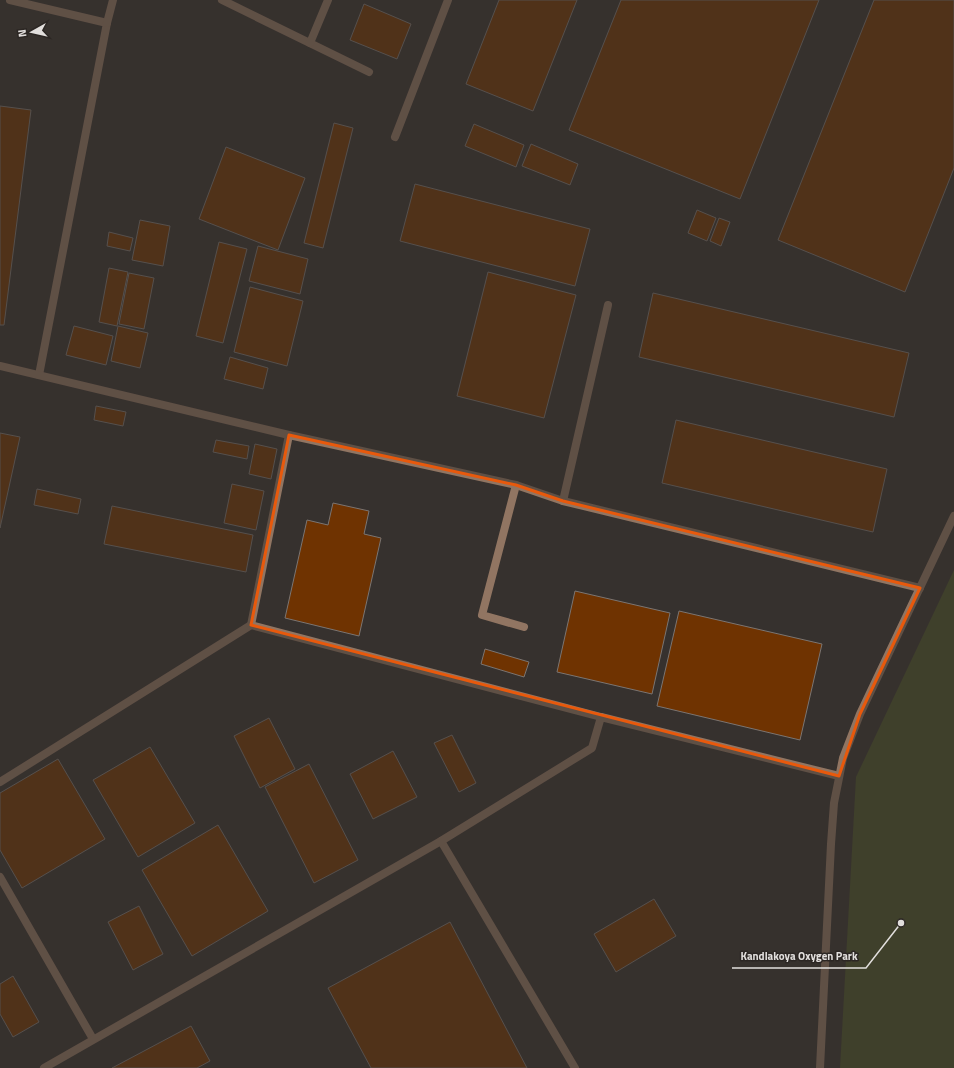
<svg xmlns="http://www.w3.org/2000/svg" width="954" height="1068" font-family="'Titillium Web',sans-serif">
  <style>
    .green { fill: #4a5228 }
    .building { fill: #6f3301; stroke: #7b7572 }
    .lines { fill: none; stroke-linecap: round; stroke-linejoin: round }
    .minor { stroke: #917562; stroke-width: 8 }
    .marked { fill: none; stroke: #e8590c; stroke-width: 3; stroke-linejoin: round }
    .leader { fill: none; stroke: #e2dfdd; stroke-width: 1.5 }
    .callout-dot { fill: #e2dfdd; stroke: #2c2724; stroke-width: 1.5 }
    .callout-label { font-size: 11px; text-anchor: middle; font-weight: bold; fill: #e2dfdd; stroke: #2c2724; stroke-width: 3; stroke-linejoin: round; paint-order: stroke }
  </style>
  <rect width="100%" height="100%" fill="#36312e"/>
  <path class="green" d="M954,570V1068H840L856,777Z"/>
  <g class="building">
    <path d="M499,0H577L533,111L466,84Z"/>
    <path d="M621,0H819L740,199L569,130Z"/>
    <path d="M874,0H954V168L905,292L778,240Z"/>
    <path d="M364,4L411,24L397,59L350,40Z"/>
    <path d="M0,106L31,110L4,325H0Z"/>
    <path d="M334,123L353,128L323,248L304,243Z"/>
    <path d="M474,124L524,145L516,167L465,146Z"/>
    <path d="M531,144L578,164L570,185L522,166Z"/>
    <path d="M226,147L305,178L278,250L199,219Z"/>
    <path d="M415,184L590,229L575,286L400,241Z"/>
    <path d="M697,210L716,218L707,241L688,233Z"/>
    <path d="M719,218L730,222L721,246L710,241Z"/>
    <path d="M140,220L170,226L163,266L132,260Z"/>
    <path d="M109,232L133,238L130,251L107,246Z"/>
    <path d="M219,242L247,249L223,343L196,336Z"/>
    <path d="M258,246L308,259L300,294L249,281Z"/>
    <path d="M109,268L128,272L117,326L99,322Z"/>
    <path d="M488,272L576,295L544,418L457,396Z"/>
    <path d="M129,273L154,278L144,329L119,324Z"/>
    <path d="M250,287L303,301L287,366L234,352Z"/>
    <path d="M653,293L909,353L894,417L639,357Z"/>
    <path d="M74,326L113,336L106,365L66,355Z"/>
    <path d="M118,326L148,333L140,368L111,361Z"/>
    <path d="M230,357L268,368L263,389L224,379Z"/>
    <path d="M96,406L126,412L123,426L94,420Z"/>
    <path d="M676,420L887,469L873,532L662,483Z"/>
    <path d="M0,433L20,437L0,528Z"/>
    <path d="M216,440L249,446L247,459L213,452Z"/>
    <path d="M255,444L277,449L271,479L249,474Z"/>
    <path d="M232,484L264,491L256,530L224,523Z"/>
    <path d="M37,489L81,499L78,514L34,505Z"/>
    <path d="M333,503L369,511L364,534L381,538L359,636L285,618L307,520L328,525Z"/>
    <path d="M112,506L253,535L246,572L104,544Z"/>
    <path d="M575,591L670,613L652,694L557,672Z"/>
    <path d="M679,611L822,644L800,740L657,706Z"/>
    <path d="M485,649L529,662L524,677L481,664Z"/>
    <path d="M269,718L295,769L260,788L234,736Z"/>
    <path d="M452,735L476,783L459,792L434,743Z"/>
    <path d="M150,747L195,823L138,857L93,780Z"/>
    <path d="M393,751L417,797L373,819L350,774Z"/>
    <path d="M58,759L105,839L22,888L0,850V793Z"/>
    <path d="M309,764L358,860L314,883L265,787Z"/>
    <path d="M218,825L268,911L192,956L142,870Z"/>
    <path d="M654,899L676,936L616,972L594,934Z"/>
    <path d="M139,906L163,954L133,970L108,922Z"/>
    <path d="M450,922L527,1068H371L328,988Z"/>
    <path d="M13,976L39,1022L13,1037L0,1014V984Z"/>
    <path d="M191,1026L210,1061L197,1068H112Z"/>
  </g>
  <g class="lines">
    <g class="minor">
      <path d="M10,0L107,23L39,375"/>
      <path d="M222,0L369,72"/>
      <path d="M107,23L113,0"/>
      <path d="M310,43L328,0"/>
      <path d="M395,137L448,0"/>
      <path d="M0,366L289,435L516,485L563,501L920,588"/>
      <path d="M289,435L251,625L601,717"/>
      <path d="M516,485L482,615L524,627"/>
      <path d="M563,501L608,305"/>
      <path d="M0,782L251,625"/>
      <path d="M441,841L575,1068"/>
      <path d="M0,877L93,1039"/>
      <path d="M44,1068L441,841L592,748L601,717L839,776"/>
      <path d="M820,1068L831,844L834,803L843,758L860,714L954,516"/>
    </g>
  </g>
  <path d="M0 0H954V1068H0ZM289,435L516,485L563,501L920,588L860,714L839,776L251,625Z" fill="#36312e" fill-opacity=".55" fill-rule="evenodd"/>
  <path class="marked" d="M289,435L516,485L563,501L920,588L860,714L839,776L251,625Z"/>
  <path class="leader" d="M901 923L866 968H732"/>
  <circle class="callout-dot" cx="901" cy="923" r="4"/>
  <g class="callout-label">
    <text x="799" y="960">Kandlakoya Oxygen Park</text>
  </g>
  <g transform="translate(32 32) rotate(262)" stroke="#2c2724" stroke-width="3" paint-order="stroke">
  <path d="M0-3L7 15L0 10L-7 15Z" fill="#e2dfdd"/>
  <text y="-6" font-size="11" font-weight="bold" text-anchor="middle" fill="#e2dfdd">N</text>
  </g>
</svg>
